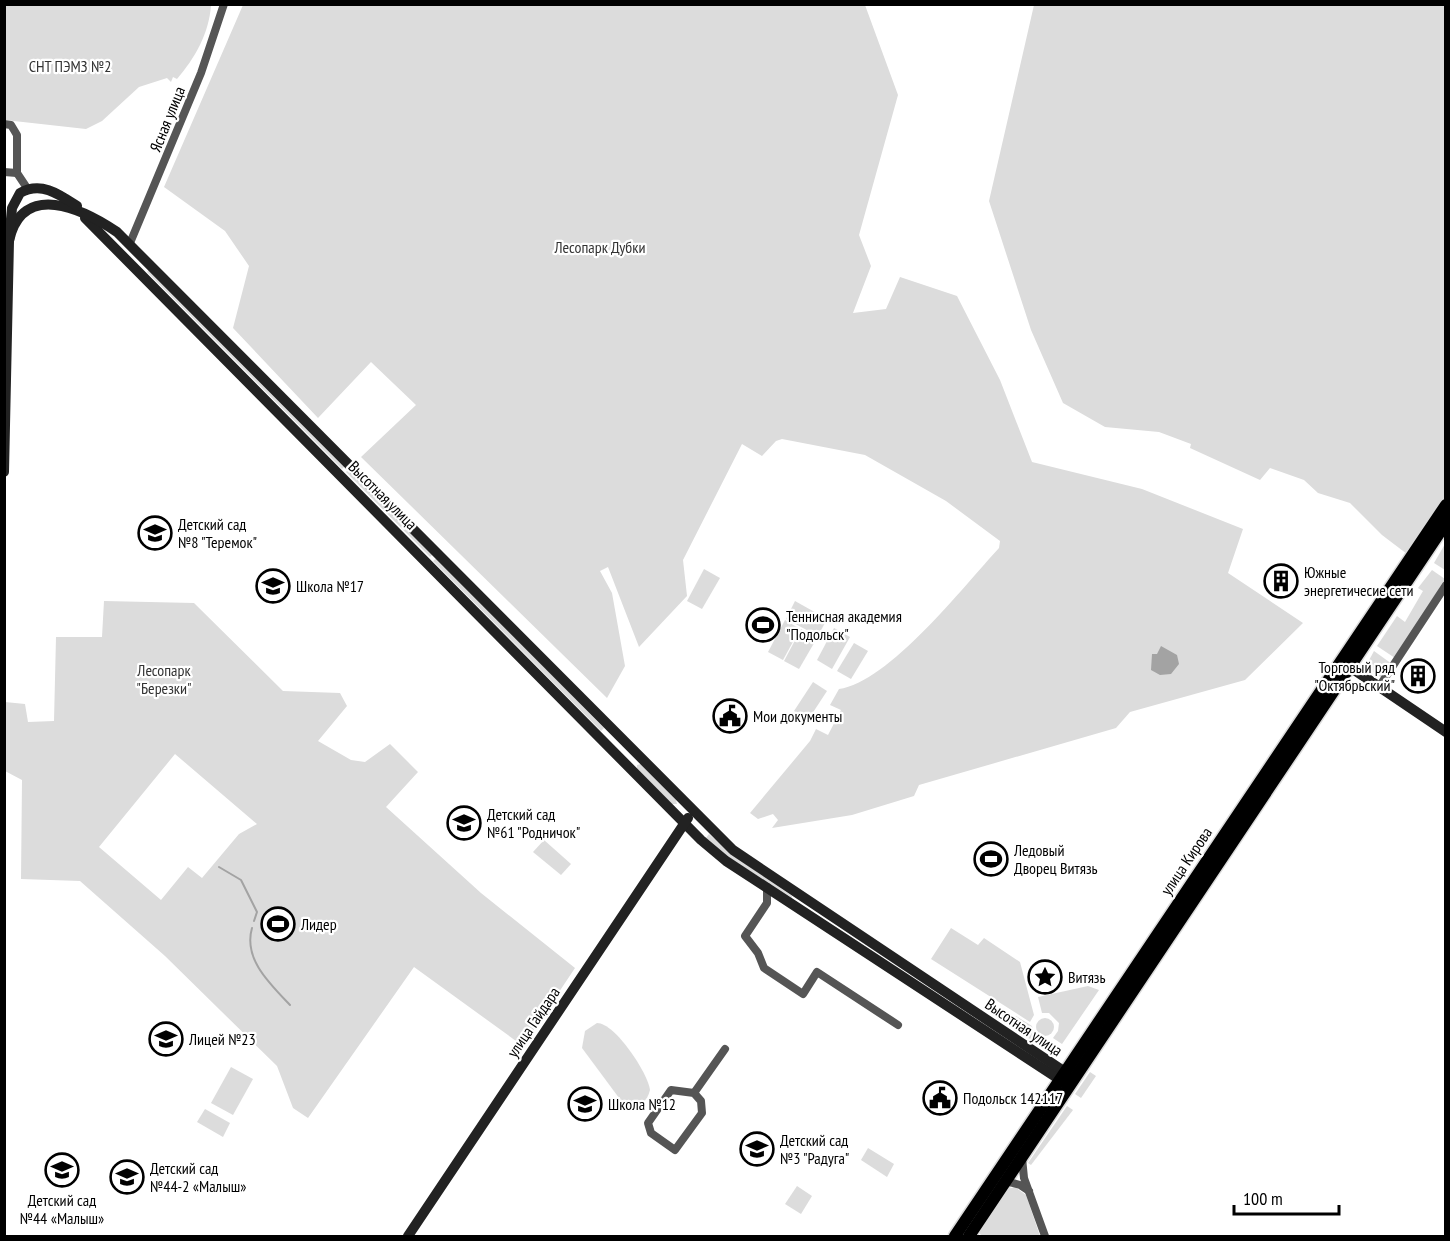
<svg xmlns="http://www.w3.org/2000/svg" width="1450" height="1241" font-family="'PT Sans Narrow',sans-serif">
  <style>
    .green { fill: #dcdcdc; fill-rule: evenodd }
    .water { fill: #a3a3a3 }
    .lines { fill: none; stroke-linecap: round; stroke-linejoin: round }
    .stream { stroke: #a3a3a3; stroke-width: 2 }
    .primary-casing { stroke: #dbdbdb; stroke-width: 15 }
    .street { stroke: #555; stroke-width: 8 }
    .secondary { stroke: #222; stroke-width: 10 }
    .primary { stroke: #000; stroke-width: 12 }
    .labels { text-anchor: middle; stroke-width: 4.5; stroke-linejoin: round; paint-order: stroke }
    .park-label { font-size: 16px; fill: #333; stroke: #fff }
    .street-label { font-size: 16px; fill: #000; stroke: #fff }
    .poi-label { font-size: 16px; fill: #000; stroke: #fff; text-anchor: start }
  </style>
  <rect width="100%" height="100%" fill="#fff"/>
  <g class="green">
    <path d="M5,4H211V5C209,34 195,58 177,79L173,77L171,82L167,78L139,87L102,121L86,129L5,120Z"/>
    <path d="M243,5H865L898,95L859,235L871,266L853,313L886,309L900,277L957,296L1000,380L1032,462L1142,489L1243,529L1228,573L1303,623L1245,680L1130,712L1116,728L919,785L914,796L852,815L772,828L778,820L773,814L758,819L750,813L810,741L816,729L828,735L841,710L830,705L839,689C888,683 964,586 999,548L1000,541L946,501L865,455L782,439L776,441L762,456L742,444L683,560L687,596L639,647L608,567L600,571L612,593L625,666L607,698L361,457L416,405L371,362L318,418L233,328L249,266L225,231L164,187Z"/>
    <path d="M1034,5H1445V498L1407,554L1382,535L1350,503L1318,493L1304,480L1270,468L1260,480L1190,448L1191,444L1159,432L1105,427L1063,403L1031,330L989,201Z"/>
    <path d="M150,268L346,465L342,469L147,272Z"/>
    <path d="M349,469L433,554L430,557L346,472Z"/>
    <path d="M1445,544V570L1434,563Z"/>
    <path d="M437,558L604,728L601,731L433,561Z"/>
    <path d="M704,569L720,578L702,609L687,601Z"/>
    <path d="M1432,570L1445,579L1395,658L1377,646L1397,616L1405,622L1423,591L1418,588Z"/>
    <path d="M104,601L194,603L283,691L340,693L347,706L318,741L351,760L365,762L390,744L418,772L386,807L481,893L575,968L523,1046L414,967L308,1118L293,1108L277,1066L165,956L80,881L21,879L22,780L5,771V702L25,704L28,722L54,721L56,637H102ZM175,754L257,824L239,834L202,878L188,867L161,900L99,847Z"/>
    <path d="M795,601L827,619L818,636L786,619Z"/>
    <path d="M785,620L800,629L783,660L768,652Z"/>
    <path d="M834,628L850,637L832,669L817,660Z"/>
    <path d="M801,629L817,638L799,669L784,661Z"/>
    <path d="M854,643L868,651L851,679L837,671Z"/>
    <path d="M1374,651L1392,664L1382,678L1369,669L1367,664Z"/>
    <path d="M813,682L827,691L808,720L794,711Z"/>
    <path d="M641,764L676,800L677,804H672L637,769V765Z"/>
    <path d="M709,834L734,856L792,896V898L731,859L706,838Z"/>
    <path d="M544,840L571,864L561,875L533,852Z"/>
    <path d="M951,928L978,945L984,938L1020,962L1034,1015L1030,1022L931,959Z"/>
    <path d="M1088,986L1099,990L1062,1044L1053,1038L1058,1031L1059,1023L1049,1013H1042L1038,997Z"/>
    <path d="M994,1015L1016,1016L1032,1026L1034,1034L1056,1049L1052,1054Z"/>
    <circle cx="1045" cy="1027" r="9"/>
    <path d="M597,1023C615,1023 648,1073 650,1090C647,1103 637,1109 625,1106L582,1048L585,1031Z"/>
    <path d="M231,1067L253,1079L233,1115L211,1103Z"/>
    <path d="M1090,1072L1096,1076L1081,1098L1075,1094Z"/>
    <path d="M1067,1106L1073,1110L1031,1165L1028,1163Z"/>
    <path d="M205,1109L230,1123L223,1137L197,1122Z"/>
    <path d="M868,1148L894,1164L887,1177L861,1160Z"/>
    <path d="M797,1186L812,1196L801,1214L785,1204Z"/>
    <path d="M1015,1187L1026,1195L1040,1236H981L979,1231L1007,1189Z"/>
  </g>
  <path class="water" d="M1161,646L1177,655L1179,664L1171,674L1160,675L1151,670L1152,654H1157Z"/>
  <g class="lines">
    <g class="stream">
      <path d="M219,867L241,880L257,912L254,921"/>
      <path d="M252,928C243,959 270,984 290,1005"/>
    </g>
    <defs>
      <g id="primary">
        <path d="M955,1236L1446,505"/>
        <path d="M969,1236L1446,523"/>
      </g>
    </defs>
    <use href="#primary" class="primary-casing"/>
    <g class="street">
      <path d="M4,124L11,125L17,135V173L27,188"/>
      <path d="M4,172L17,173"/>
      <path d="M130,243L201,73L224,4"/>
      <path d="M1379,687L1446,585"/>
      <path d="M767,887V903L745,936L758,953L764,968L803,994L817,972L898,1025"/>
      <path d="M671,1090L694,1093L701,1101L702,1113L675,1150L651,1133L648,1123Z"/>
      <path d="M694,1093L725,1049"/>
      <path d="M1022,1158L1024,1178L1045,1236"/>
      <path d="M1005,1181L1020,1185L1029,1191"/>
    </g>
    <g class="secondary">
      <path d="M85,218L701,840L726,861L1065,1083"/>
      <path d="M9,241C22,180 83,209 117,232L733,850L1065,1072L1069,1079"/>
      <path d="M4,472L9,241L12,208L20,193C41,181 59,194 77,206"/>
      <path d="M1344,663L1446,732"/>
      <path d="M408,1236L688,818"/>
    </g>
    <use href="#primary" class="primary"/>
  </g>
  <defs>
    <symbol id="school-ring" viewBox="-11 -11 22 22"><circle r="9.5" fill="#fff" stroke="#000" stroke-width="1.5"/><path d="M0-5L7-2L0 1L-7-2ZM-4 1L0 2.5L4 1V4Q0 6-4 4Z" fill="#000"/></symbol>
    <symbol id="building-ring" viewBox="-11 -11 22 22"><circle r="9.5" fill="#fff" stroke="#000" stroke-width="1.5"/><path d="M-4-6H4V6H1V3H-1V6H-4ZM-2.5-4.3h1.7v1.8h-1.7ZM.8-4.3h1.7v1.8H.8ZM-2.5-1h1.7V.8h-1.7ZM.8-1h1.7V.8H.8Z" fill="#000"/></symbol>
    <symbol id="stadium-ring" viewBox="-11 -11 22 22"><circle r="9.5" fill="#fff" stroke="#000" stroke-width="1.5"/><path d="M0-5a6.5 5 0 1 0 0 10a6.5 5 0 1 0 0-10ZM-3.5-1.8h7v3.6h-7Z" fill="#000"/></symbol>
    <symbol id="civic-ring" viewBox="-11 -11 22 22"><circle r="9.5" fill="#fff" stroke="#000" stroke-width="1.5"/><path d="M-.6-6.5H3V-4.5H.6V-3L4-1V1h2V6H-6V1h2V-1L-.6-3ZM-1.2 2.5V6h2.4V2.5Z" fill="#000"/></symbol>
    <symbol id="sight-ring" viewBox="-11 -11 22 22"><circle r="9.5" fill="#fff" stroke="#000" stroke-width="1.5"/><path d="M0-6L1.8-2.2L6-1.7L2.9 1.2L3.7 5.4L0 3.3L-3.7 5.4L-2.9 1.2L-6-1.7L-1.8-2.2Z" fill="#000"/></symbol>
  </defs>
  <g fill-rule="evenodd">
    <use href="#school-ring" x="136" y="514" width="38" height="38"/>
    <use href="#building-ring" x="1262" y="562" width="38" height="38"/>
    <use href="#school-ring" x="254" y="567" width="38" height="38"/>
    <use href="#stadium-ring" x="744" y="606" width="38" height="38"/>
    <use href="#building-ring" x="1399" y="657" width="38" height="38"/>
    <use href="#civic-ring" x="711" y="697" width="38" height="38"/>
    <use href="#school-ring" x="445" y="804" width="38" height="38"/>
    <use href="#stadium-ring" x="972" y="840" width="38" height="38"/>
    <use href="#stadium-ring" x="259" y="905" width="38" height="38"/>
    <use href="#sight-ring" x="1026" y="958" width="38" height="38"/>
    <use href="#school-ring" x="147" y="1020" width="38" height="38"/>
    <use href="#civic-ring" x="921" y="1079" width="38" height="38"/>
    <use href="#school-ring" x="566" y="1085" width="38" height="38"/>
    <use href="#school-ring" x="738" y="1130" width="38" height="38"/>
    <use href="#school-ring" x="43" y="1151" width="38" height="38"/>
    <use href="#school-ring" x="108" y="1158" width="38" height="38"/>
  </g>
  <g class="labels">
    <g class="park-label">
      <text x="70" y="72">СНТ ПЭМЗ №2</text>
      <text x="600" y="253">Лесопарк Дубки</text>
      <text x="164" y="676">Лесопарк<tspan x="164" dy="18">"Березки"</tspan></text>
    </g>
    <g class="street-label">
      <text transform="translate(167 119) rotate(-68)" y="6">Ясная улица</text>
      <text transform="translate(383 495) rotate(45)" y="6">Высотная улица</text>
      <text transform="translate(1186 861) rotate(-56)" y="6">улица Кирова</text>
      <text transform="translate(533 1022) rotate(-56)" y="6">улица Гайдара</text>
      <text transform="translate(1024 1027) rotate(34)" y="6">Высотная улица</text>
    </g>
    <g class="poi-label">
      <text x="178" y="530">Детский сад<tspan x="178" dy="18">№8 "Теремок"</tspan></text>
      <text x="1304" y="578">Южные<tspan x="1304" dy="18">энергетичесие сети</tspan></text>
      <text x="296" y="592">Школа №17</text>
      <text x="786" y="622">Теннисная академия<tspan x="786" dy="18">"Подольск"</tspan></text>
      <text x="1395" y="673" text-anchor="end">Торговый ряд<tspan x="1395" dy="18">"Октябрьский"</tspan></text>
      <text x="753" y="722">Мои документы</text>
      <text x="487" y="820">Детский сад<tspan x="487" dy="18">№61 "Родничок"</tspan></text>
      <text x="1014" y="856">Ледовый<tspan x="1014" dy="18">Дворец Витязь</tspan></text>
      <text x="301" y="930">Лидер</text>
      <text x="1068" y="983">Витязь</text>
      <text x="189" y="1045">Лицей №23</text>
      <text x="963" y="1104">Подольск 142117</text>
      <text x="608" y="1110">Школа №12</text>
      <text x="780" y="1146">Детский сад<tspan x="780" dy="18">№3 "Радуга"</tspan></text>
      <text x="150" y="1174">Детский сад<tspan x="150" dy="18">№44-2 «Малыш»</tspan></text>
      <text x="62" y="1206" text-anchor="middle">Детский сад<tspan x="62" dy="18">№44 «Малыш»</tspan></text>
    </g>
  </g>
  <rect width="1450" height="1241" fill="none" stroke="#000000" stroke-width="12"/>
  <path d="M1234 1205v9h105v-9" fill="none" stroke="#000000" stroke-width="3"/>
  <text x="1243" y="1205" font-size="18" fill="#000000" stroke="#ffffff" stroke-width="4.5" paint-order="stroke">100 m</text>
</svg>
